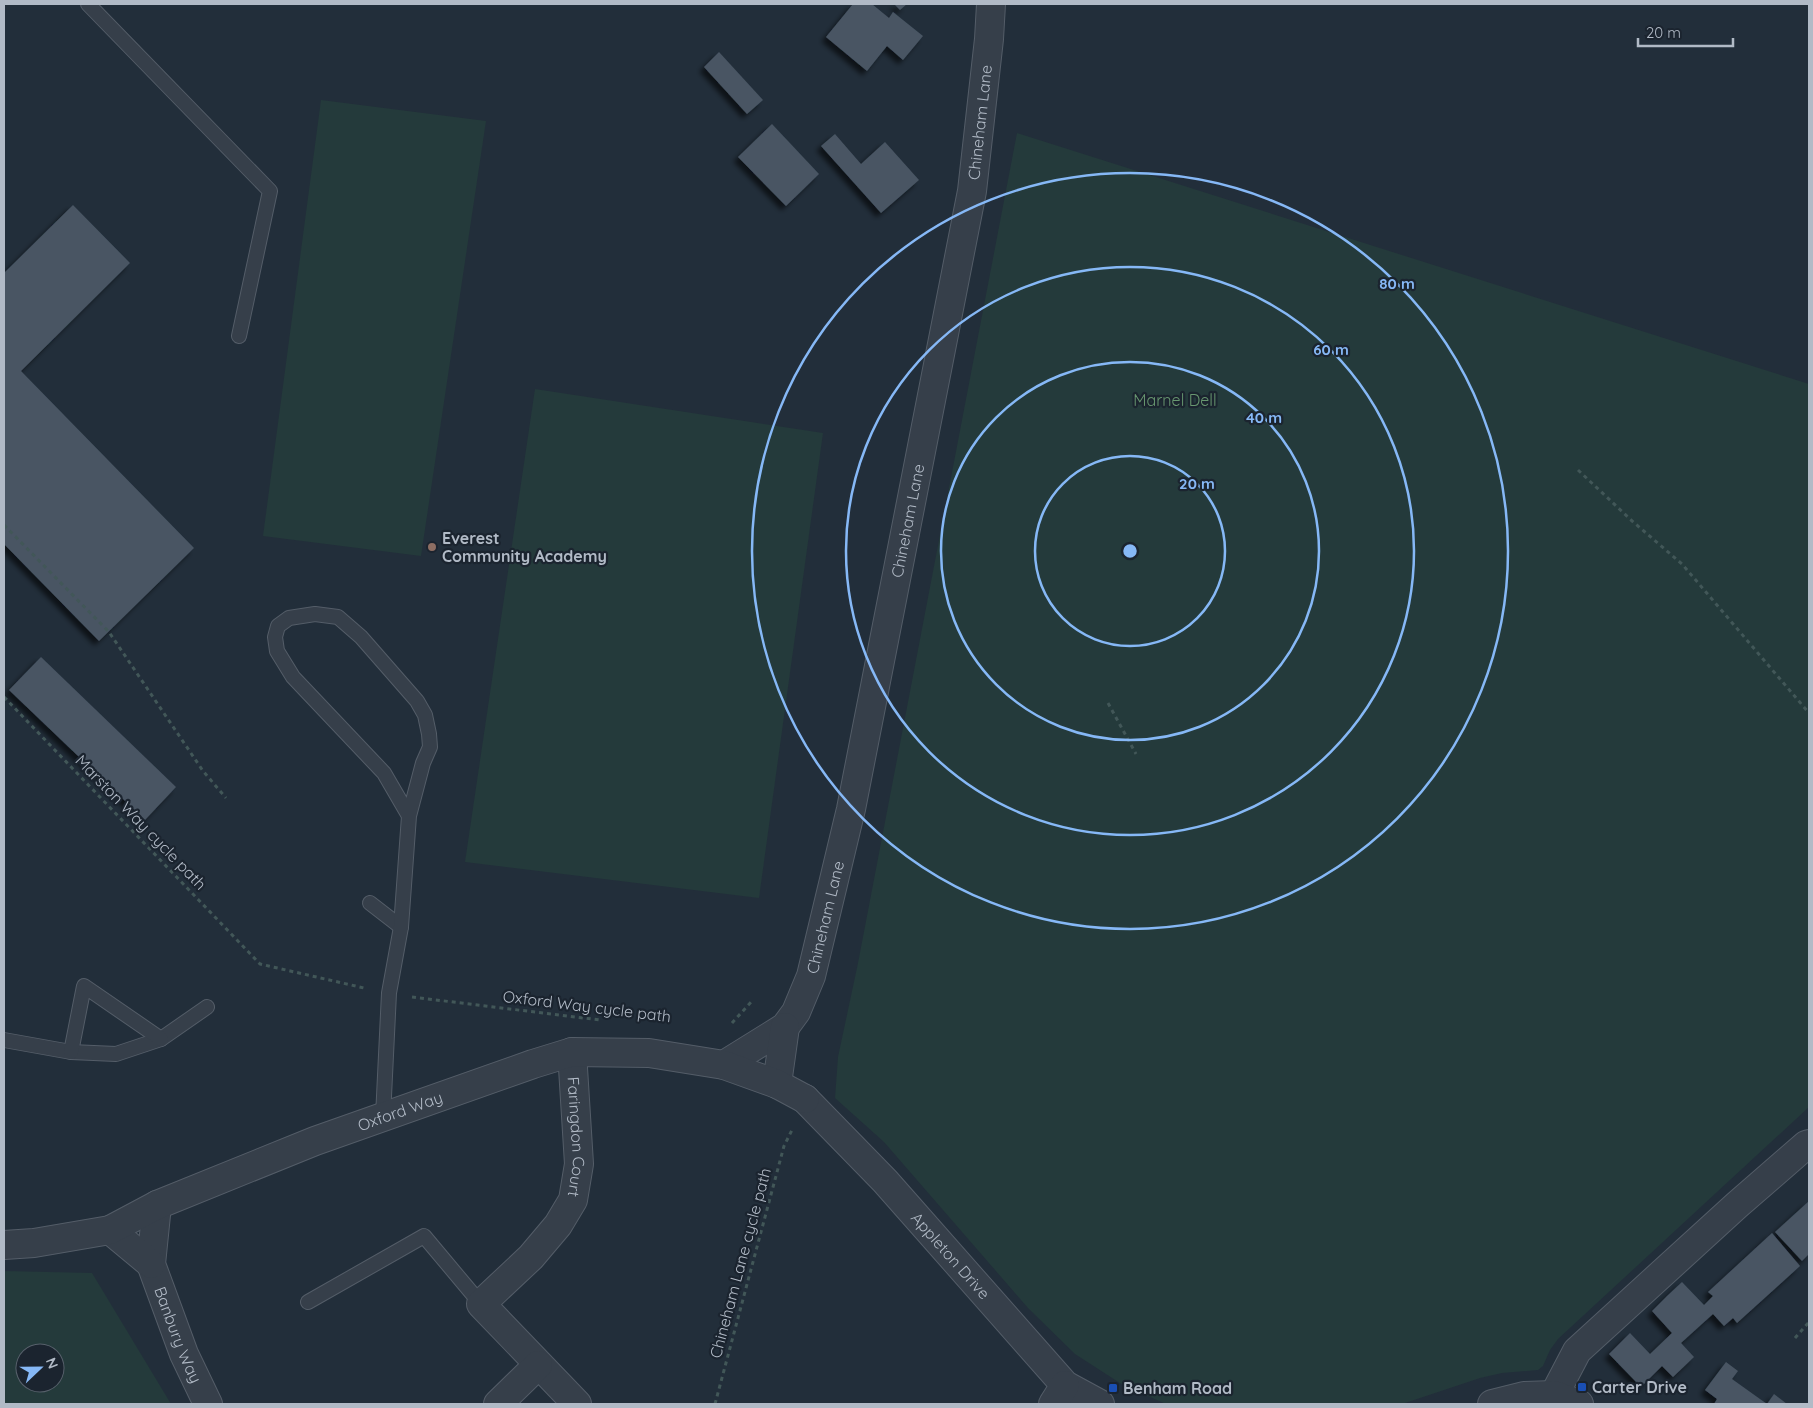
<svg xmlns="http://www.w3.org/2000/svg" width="1813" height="1408" font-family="Quicksand,sans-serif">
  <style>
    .green { fill: #243a3b; fill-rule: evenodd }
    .building { fill: #485563; filter: url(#shadow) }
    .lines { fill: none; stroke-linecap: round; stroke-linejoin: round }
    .service-casing { stroke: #545d68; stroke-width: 16 }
    .minor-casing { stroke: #545d68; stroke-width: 30 }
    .tertiary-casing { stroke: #545d68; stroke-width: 30 }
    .path { stroke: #425758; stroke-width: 3; stroke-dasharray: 4 4; stroke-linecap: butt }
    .service { stroke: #363f4a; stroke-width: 14 }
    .minor { stroke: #363f4a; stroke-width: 28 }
    .tertiary { stroke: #363f4a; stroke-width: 28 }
    .ring { fill: none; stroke: #86b8f6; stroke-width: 2.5 }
    .education-dot { fill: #8d6e63; stroke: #1b242f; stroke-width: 2 }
    .transit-dot { fill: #1a4fb4; stroke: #1b242f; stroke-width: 2 }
    .labels { text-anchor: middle; stroke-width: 4.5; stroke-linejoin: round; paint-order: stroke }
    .street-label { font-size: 16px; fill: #b1bac6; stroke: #1b242f }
    .park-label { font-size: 16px; fill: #689770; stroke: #1b242f }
    .poi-label { font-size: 16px; font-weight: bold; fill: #b1bac6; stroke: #1b242f; text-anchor: start }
    .centre { fill: #86b8f6; stroke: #1b242f; stroke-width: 2.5 }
    .ring-label { font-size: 15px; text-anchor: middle; font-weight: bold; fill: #86b8f6; stroke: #1b242f; stroke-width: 4.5; stroke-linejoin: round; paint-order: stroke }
  </style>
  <defs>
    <filter id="shadow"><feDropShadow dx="-4.5" dy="4.5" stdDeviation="2.5" flood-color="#0009"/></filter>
  </defs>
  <rect width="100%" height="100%" fill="#222e3a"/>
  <g class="green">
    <path d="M321,100L486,121L421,556L263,536Z"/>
    <path d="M1017,133L1809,384V1107L1558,1339L1550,1350L1543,1366L1538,1370L1502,1373L1480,1378L1402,1404H1166L1123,1385L1075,1354L1028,1308L884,1142L835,1098L838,1057L858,963Z"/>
    <path d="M535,389L823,433L759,898L465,862Z"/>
    <path d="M4,1271L92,1273L171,1404H4ZM25,1353H55V1383H25Z"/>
  </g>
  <g class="building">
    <path d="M853,4H872L889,18L893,12L923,36L903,60L887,46L867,71L826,37Z"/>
    <path d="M894,4H907L900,10Z"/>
    <path d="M719,52L763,100L747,114L704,67Z"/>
    <path d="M772,124L819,174L786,206L738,157Z"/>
    <path d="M835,134L861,164L885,142L919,180L881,213L821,146Z"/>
    <path d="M73,205L130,263L21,371L194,548L99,641L4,544V273Z"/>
    <path d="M41,657L176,787L145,820L9,690Z"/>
    <path d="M1809,1201V1254L1802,1261L1775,1232Z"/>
    <path d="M1772,1233L1800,1266L1737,1323L1733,1318L1724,1326L1713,1314L1681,1343L1694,1357L1673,1377L1662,1366L1641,1387L1609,1354L1630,1333L1650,1354L1672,1333L1652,1311L1667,1296L1682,1282L1704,1305L1713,1296L1708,1292Z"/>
    <path d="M1726,1362L1738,1371L1732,1379L1767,1404H1714L1717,1399L1705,1390Z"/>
    <path d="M1774,1394L1787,1404H1767Z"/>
  </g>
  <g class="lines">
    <defs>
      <g id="service">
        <path d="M88,4L270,191L239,336"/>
        <path d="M370,903L401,927"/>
        <path d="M4,1040L71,1052L116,1054L161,1039L207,1007"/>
        <path d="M71,1052L84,986L161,1039"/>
        <path d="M383,1117L389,993L401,927L409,816L423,763L430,747L429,734L425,715L417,701L361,637L338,617L315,614L289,618L278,626L275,637L277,651L293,677L384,773L409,816"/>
        <path d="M308,1302L424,1236L481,1304"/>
      </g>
      <g id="minor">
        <path id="s1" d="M572,1052L579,1164L573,1200L558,1225L531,1257L481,1304L577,1404"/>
        <path id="s2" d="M805,1099L885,1181L1065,1385L1100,1404"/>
        <path d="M1554,1395L1577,1351L1737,1205L1806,1145L1809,1144"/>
        <path d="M498,1404L538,1365"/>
        <path d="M1053,1404L1065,1385"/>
        <path d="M1492,1404L1524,1396L1554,1395L1579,1404"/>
      </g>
      <g id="tertiary">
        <path id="s3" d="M724,1065L785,1027L796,1012L811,976L851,809L972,191L989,39L991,4"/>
        <path d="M777,1084L785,1027"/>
        <path id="s4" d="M157,1205L151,1264L184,1354L208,1404"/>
        <path d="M110,1230L151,1264"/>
        <path id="s5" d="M4,1245L34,1243L110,1230L157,1205L315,1141L533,1064L572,1052L649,1053L724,1065L777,1084L805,1099"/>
      </g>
    </defs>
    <use href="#service" class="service-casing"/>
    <use href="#minor" class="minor-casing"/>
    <use href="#tertiary" class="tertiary-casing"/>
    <g class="path">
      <path d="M1578,470L1631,520L1682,564L1809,713"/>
      <path d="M4,525L109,632L203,771L226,798"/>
      <path d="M4,697L260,964L364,988"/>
      <path d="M1108,703L1136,754"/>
      <path d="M412,997L600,1020"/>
      <path d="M732,1023L752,1001"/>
      <path d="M1795,1338L1809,1322"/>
      <path d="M715,1404L784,1146L792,1130"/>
    </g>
    <use href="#service" class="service"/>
    <use href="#minor" class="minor"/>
    <use href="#tertiary" class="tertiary"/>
  </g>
  <g class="ring">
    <circle cx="1130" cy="551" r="95"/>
    <circle cx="1130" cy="551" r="189"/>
    <circle cx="1130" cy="551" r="284"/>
    <circle cx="1130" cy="551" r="378"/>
  </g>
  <circle class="education-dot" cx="432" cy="547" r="5"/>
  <g class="transit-dot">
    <rect x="1577" y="1382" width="10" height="10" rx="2.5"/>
    <rect x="1108" y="1383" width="10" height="10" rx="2.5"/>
  </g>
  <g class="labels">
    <g class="street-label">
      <text dy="6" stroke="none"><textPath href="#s3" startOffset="1000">Chineham Lane</textPath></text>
      <text dy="6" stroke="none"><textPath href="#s3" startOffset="595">Chineham Lane</textPath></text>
      <text transform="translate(141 822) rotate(46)" y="6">Marston Way cycle path</text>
      <text dy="6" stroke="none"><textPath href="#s3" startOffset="190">Chineham Lane</textPath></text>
      <text transform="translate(587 1006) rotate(7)" y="6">Oxford Way cycle path</text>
      <text dy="6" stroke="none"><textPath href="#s5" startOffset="421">Oxford Way</textPath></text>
      <text dy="6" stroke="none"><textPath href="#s1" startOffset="85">Faringdon Court</textPath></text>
      <text dy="6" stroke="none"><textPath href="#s2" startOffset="214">Appleton Drive</textPath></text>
      <text transform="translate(740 1263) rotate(-75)" y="6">Chineham Lane cycle path</text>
      <text dy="6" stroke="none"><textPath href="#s4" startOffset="135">Banbury Way</textPath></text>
    </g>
    <g class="park-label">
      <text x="1175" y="406">Marnel Dell</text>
    </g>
    <g class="poi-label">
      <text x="442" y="544">Everest<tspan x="442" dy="18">Community Academy</tspan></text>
      <text x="1592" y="1393">Carter Drive</text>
      <text x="1123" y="1394">Benham Road</text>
    </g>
  </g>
  <circle cx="1130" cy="551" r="8" class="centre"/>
  <g class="ring-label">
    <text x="1397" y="289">80 m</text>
    <text x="1331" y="355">60 m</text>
    <text x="1264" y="423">40 m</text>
    <text x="1197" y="489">20 m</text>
  </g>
  <rect width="1813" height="1408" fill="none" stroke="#b1bac6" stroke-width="10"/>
  <g transform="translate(40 1368) rotate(68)"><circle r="24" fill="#1b242f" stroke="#57606b"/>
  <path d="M0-4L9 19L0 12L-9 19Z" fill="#86b8f6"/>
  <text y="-8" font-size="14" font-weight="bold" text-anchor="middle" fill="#b1bac6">N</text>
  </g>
  <path d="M1638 38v8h95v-8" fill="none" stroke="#b1bac6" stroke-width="2.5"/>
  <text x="1646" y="38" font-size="15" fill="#b1bac6" stroke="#1b242f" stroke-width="4" paint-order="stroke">20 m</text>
</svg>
